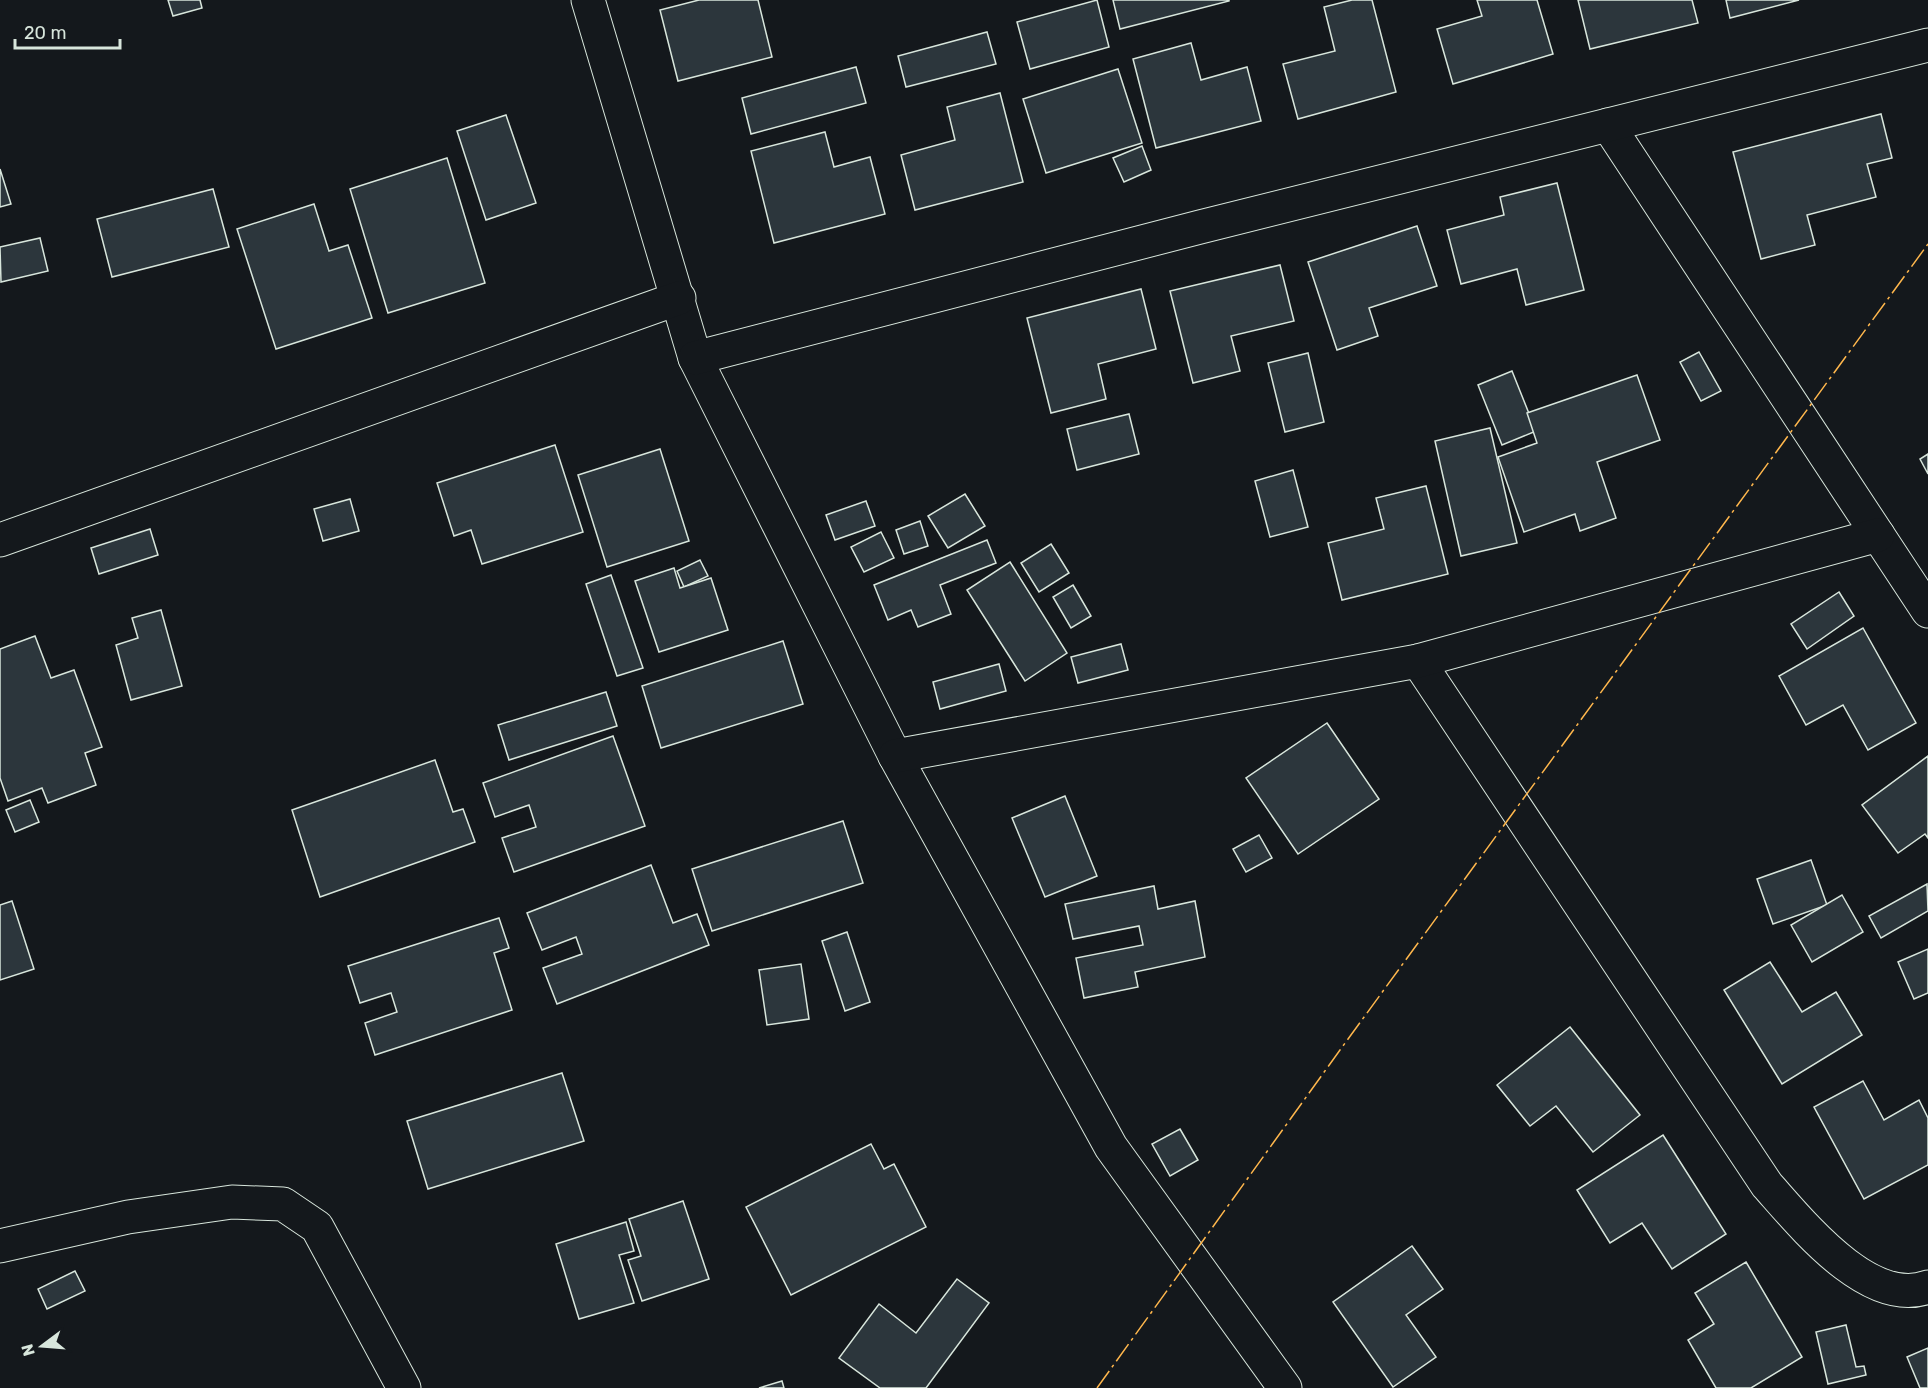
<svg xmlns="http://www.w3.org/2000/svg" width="1928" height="1388" font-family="Rubik,sans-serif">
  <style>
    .building { fill: #2c363c; stroke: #d8e6dc; stroke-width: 1.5 }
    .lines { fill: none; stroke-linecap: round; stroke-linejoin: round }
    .minor-casing { stroke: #d8e6dc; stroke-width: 35 }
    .minor { stroke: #14181c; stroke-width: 33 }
    .power { stroke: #ffb74d; stroke-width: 1.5; stroke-dasharray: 21 4.5 3 4.5; stroke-linecap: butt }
  </style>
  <rect width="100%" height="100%" fill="#14181c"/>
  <g class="building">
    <path d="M168,0H200L202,8L173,16Z"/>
    <path d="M699,0H758L772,57L678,81L660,10Z"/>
    <path d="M1097,0L1109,47L1030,69L1017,22Z"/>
    <path d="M1113,0H1229V1L1120,29Z"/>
    <path d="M1352,0H1372L1396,92L1298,119L1283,64L1335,51L1324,7Z"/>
    <path d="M1477,0H1537L1553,54L1453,84L1437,29L1482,16Z"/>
    <path d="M1578,0H1692L1698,23L1590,49Z"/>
    <path d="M1726,0H1799L1730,18Z"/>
    <path d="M987,32L996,64L906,87L898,56Z"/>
    <path d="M1191,43L1201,80L1247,67L1261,121L1156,148L1133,59Z"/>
    <path d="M856,67L866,103L751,134L742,98Z"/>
    <path d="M1118,69L1142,143L1046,173L1023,99Z"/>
    <path d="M1000,93L1023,182L915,210L901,155L955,140L947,107Z"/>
    <path d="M1881,114L1892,158L1867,164L1876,197L1807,215L1815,245L1761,259L1733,152Z"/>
    <path d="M506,115L536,203L486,220L457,131Z"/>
    <path d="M825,132L834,167L870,157L885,214L774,243L751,151Z"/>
    <path d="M1142,146L1151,170L1124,182L1113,158Z"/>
    <path d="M447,158L485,283L388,313L350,189Z"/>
    <path d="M0,169L11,204L0,207Z"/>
    <path d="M1557,183L1584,290L1526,305L1517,269L1461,284L1447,230L1504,215L1500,197Z"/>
    <path d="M213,189L229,247L112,277L97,219Z"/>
    <path d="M314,204L329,251L348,245L372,318L276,349L237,229Z"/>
    <path d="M1417,226L1437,286L1369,308L1378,336L1337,350L1308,262Z"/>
    <path d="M40,238L48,271L1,282L0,247Z"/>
    <path d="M1280,265L1294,321L1231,336L1240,371L1193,383L1170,291Z"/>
    <path d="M1141,289L1156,349L1098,364L1106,399L1051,413L1027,318Z"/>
    <path d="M1699,352L1721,391L1701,401L1680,362Z"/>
    <path d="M1308,353L1324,422L1285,432L1268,363Z"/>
    <path d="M1512,371L1536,431L1502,445L1478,385Z"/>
    <path d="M1637,375L1660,440L1597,462L1616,518L1580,531L1575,514L1524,532L1498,457L1537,443L1527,413Z"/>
    <path d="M1129,414L1139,454L1077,470L1067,429Z"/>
    <path d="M1490,428L1517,543L1461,556L1435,441Z"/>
    <path d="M555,445L583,532L482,564L471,530L454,536L437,483Z"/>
    <path d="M660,449L689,541L607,567L578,475Z"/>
    <path d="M1928,454V474L1920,459Z"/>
    <path d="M1293,470L1308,527L1270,537L1255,481Z"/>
    <path d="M1426,486L1448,574L1342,600L1328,543L1384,529L1376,498Z"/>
    <path d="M965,494L985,526L948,548L928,516Z"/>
    <path d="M350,499L359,531L323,541L314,509Z"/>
    <path d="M866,501L875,526L835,540L826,515Z"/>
    <path d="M920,521L928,546L904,554L896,530Z"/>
    <path d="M150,529L158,555L99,574L91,548Z"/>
    <path d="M881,532L894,558L864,572L851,547Z"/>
    <path d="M987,540L996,563L940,585L951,614L918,627L911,610L888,620L874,585Z"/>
    <path d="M1051,544L1069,573L1039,592L1021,563Z"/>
    <path d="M700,560L708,576L684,587L677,571Z"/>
    <path d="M1010,562L1067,653L1025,681L967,590Z"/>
    <path d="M674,568L680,588L711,578L728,630L659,652L635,581Z"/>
    <path d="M611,575L643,668L617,676L586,584Z"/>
    <path d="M1073,585L1091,616L1071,628L1053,597Z"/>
    <path d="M1839,592L1854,616L1807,649L1791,624Z"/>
    <path d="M161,610L182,686L131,700L116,645L138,638L132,618Z"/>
    <path d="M1863,628L1916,723L1868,750L1843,705L1806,725L1779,676Z"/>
    <path d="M35,636L51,678L74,670L102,747L85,753L96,785L48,803L42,788L8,801L0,778V649Z"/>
    <path d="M783,641L803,704L661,748L642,686Z"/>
    <path d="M1121,644L1128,670L1078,683L1071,657Z"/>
    <path d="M999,664L1006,691L940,709L933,682Z"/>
    <path d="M606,692L617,726L509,760L498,725Z"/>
    <path d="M1327,723L1379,799L1298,854L1246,778Z"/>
    <path d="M613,736L645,826L514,872L502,838L536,827L529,805L495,817L483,783Z"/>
    <path d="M1928,756V838L1925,834L1898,853L1862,805Z"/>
    <path d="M435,760L453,812L463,809L475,842L320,897L292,810Z"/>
    <path d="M1065,796L1097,876L1045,897L1012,818Z"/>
    <path d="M30,800L39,822L15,832L6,810Z"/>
    <path d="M843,821L863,883L712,931L692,869Z"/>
    <path d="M1259,835L1272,858L1246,872L1233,849Z"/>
    <path d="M1811,860L1827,905L1773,924L1757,879Z"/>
    <path d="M651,865L673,923L697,914L709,945L557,1004L543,968L582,954L576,937L542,950L527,913Z"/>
    <path d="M1927,884L1928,911L1881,938L1869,916Z"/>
    <path d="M1154,886L1158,909L1195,901L1205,957L1135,972L1138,987L1084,998L1076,958L1143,945L1139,926L1073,939L1065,904Z"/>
    <path d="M1842,895L1863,932L1812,962L1791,925Z"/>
    <path d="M12,901L34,969L0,980V905Z"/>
    <path d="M499,918L509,948L494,953L512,1010L375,1055L365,1023L397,1012L391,993L360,1003L348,966Z"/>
    <path d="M847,932L870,1002L845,1011L822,941Z"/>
    <path d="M1928,949V993L1914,999L1898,962Z"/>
    <path d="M1770,962L1802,1012L1836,992L1862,1035L1782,1084L1724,990Z"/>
    <path d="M801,964L809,1019L767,1025L759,970Z"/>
    <path d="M1570,1027L1640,1115L1593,1152L1556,1106L1530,1126L1497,1085Z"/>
    <path d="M562,1073L584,1141L428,1189L407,1121Z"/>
    <path d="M1863,1081L1884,1120L1919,1100L1928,1118V1165L1864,1199L1814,1107Z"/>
    <path d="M1180,1129L1198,1160L1170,1176L1152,1144Z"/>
    <path d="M1663,1135L1726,1234L1672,1269L1642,1223L1610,1243L1577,1190Z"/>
    <path d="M871,1144L884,1169L894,1164L926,1227L791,1295L746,1207Z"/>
    <path d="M683,1201L709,1279L642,1301L628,1260L641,1256L629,1219Z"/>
    <path d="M626,1222L634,1251L619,1255L634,1303L579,1319L556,1244Z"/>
    <path d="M1412,1246L1443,1289L1406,1315L1436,1357L1393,1387L1333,1302Z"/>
    <path d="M1746,1262L1802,1357L1751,1388H1716L1688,1340L1714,1324L1695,1293Z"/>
    <path d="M75,1271L85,1291L47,1309L38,1289Z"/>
    <path d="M957,1279L989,1303L926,1388H880L839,1358L879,1304L916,1333Z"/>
    <path d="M1846,1325L1856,1367L1864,1366L1866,1375L1828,1384L1816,1332Z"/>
    <path d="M1928,1348V1388H1920L1907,1357Z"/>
    <path d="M782,1381L784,1388H759Z"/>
  </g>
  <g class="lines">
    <defs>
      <g id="minor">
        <path d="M588,0L695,358L895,756L1111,1147L1285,1388"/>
        <path d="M1608,125L1928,611"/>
        <path d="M695,358L1200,227L1928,45"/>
        <path d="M0,540L679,298"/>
        <path d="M1418,661L1767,1185C1801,1223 1869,1309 1928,1287"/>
        <path d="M895,756L1418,661L1878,535"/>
        <path d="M0,1246L128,1217L232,1202L283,1204L317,1227L404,1388"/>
      </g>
    </defs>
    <use href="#minor" class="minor-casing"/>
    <use href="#minor" class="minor"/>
    <path class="power" d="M1097,1388L1340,1050L1928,244"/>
  </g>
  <g transform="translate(42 1346) rotate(254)" stroke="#14181c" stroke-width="4.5" paint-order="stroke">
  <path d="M0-4.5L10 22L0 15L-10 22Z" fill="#d8e6dc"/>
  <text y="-9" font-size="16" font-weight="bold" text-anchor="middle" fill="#d8e6dc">N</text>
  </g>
  <path d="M15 39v9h105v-9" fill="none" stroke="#d8e6dc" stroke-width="3"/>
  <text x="24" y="39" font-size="18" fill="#d8e6dc" stroke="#14181c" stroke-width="4.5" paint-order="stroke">20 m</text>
</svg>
